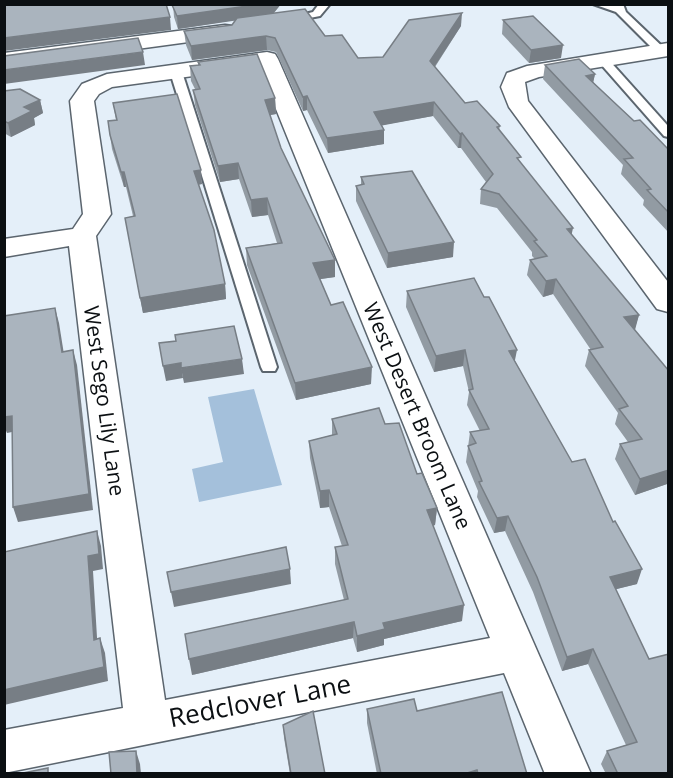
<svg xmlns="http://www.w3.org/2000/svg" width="673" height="778" font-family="'Open Sans',sans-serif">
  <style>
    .green { fill: #a4c0db }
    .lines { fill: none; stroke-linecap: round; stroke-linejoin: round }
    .lane-casing { stroke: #5b656e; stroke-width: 4 }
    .street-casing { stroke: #5b656e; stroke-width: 3 }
    .lane { fill: #fff; fill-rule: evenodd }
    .street { fill: #fff; fill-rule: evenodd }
    .wall { fill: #929ba3 }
    .shaded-wall { fill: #777e85 }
    .building { fill: #aab4be; stroke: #777e85; stroke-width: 1.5 }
    .labels { text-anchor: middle; stroke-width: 5; stroke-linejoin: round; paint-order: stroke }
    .street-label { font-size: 21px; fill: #0b0f12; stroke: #fff }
    .near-street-label { font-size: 26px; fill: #0b0f12; stroke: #fff }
  </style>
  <rect width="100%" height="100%" fill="#e4eff9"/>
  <path class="green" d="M254,389L282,485L199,502L192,469L223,462L208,397Z"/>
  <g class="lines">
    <defs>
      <g id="lane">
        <path d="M319,4H330L320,16L289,22L284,19L313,12Z"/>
        <path d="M593,4H623L626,12L667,51L657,53L616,12Z"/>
        <path d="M599,58H607L668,126V137L664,136L599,62Z"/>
        <path d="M172,70L182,72L277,367L275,371H263L261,367L170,72Z"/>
      </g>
      <g id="street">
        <path d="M225,25L233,26L236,31L233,36L4,67V53Z"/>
        <path d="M668,43V56L539,77L525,82L528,101L668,282V312L657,309L509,107L501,87L507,73L527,66Z"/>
        <path d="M267,52L275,54L278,59L591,774H545L504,673L4,773V730L123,708L69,246L4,257V239L73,229L83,214L70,101L82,84L107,74ZM259,67L490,638L165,700L96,236L111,214L94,101L99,94L112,87Z"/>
      </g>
    </defs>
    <use href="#lane" class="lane-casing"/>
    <use href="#street" class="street-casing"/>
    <use href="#lane" class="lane"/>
    <use href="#street" class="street"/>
  </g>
  <g class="wall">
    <path d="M173,4H281L274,13L325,36L358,58L383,57L461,26L435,67L465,103L500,126L499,130L520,162L571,234L639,315L634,330L669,371V486L667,484L635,495L615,459L620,444L628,442L615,424L618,413L585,366L589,350H591L553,294L543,297L527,275L530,260L535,259L532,256V252L497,208L480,204L481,189L486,182L461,148H458L433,116L382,125L384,130V144L328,153L307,110L303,111L276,52L267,50L192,60L186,45L184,31L232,25L235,20L178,29L174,17Z"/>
    <path d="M503,20L561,58L529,63L502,34Z"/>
    <path d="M198,62L275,98L276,114L270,115L281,148L335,277L320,279L331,305L371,384L296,400L247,265L246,248L277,243L268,215L252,217L239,179L220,182L195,105L193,90L195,89L191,81L190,66L198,65Z"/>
    <path d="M545,65L595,74L593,82L634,121L669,150V233L643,205L644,200L621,174L623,165L543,79Z"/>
    <path d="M4,87L5,91L40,100L43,113L34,118L35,125L11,137L4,133Z"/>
    <path d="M113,103L202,184L198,185L225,284L226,299L143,313L125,218L133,216L126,187H124L112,149L110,135L116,120Z"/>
    <path d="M361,177L453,257L387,268L356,201V186L361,185Z"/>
    <path d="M407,291L515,361L637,584L616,589L669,774H606L601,764L607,751L626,745L588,664L562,671L533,592L505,531L494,533L477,497L478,491L466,462L470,432L480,431L467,405L469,392L463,366L434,372L406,307Z"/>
    <path d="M332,419L385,424L417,474L437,508L435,525L433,526L462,621L384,639V645L357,652L353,638L192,675L344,600L335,564V547L342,546L329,507L320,508L310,458L309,441L332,435Z"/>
    <path d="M367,709L417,711L527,774H377L367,723Z"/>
    <path d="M283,725L325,774H290L284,738Z"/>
  </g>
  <g class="shaded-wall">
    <path d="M261,4H281L272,15L178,29L177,16Z"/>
    <path d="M462,13L461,26L429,75L430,61Z"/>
    <path d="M170,17L171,30L4,51V38Z"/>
    <path d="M266,36L267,50L192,60L191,46Z"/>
    <path d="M563,45L561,58L529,63L531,50Z"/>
    <path d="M143,52L145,65L4,84V70Z"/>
    <path d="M595,74L592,88L586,76Z"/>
    <path d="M307,96V110L303,111V97Z"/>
    <path d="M275,98L276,114L265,116V100Z"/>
    <path d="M40,100L43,113L34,118L35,125L11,137L8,123L24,107Z"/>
    <path d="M434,102L433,116L374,127V112Z"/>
    <path d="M384,130V144L328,153L327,138Z"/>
    <path d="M462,133L461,148H458L460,134Z"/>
    <path d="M238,163L239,179L220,182L218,166Z"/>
    <path d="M201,170L202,184L195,185L194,171Z"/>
    <path d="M121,172H124L126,187H124Z"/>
    <path d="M267,198L268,215L252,217L251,200Z"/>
    <path d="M573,228L570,242L567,229Z"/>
    <path d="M454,242L453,257L387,268L388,253Z"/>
    <path d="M335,260V277L314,280L313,263Z"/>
    <path d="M556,279L553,294L543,297L546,281Z"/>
    <path d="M225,284L226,299L143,313L140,298Z"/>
    <path d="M55,308L59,323L66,367L62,352Z"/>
    <path d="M639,315L635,330L619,333L624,317Z"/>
    <path d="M73,350L77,365L93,510L18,522L13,507Z"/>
    <path d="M465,350L463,366L434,372L436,356Z"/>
    <path d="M517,350L514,365L509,351Z"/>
    <path d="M242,359L244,374L184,383L181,368Z"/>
    <path d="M181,363L183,378L166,381L163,366Z"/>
    <path d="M372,367L371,384L296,400L295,383Z"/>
    <path d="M12,416L17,431L7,433L4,426V417Z"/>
    <path d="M669,470V480L667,484L635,495L640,479Z"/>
    <path d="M329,490V507L320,508V491Z"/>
    <path d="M437,508L435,525L425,527L427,510Z"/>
    <path d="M508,516L505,531L494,533L497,518Z"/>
    <path d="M97,531L101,546L103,569L93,571L98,654L94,640L88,556Z"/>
    <path d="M290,569L291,584L174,607L171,592Z"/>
    <path d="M642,569L637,584L605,592L610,577Z"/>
    <path d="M464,605L462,621L384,639V645L357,652V636L383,623Z"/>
    <path d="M354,622L353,638L192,675L189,659Z"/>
    <path d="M100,638L105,653L108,681L4,705V690Z"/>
    <path d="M593,649L588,664L562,671L567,657Z"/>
    <path d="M136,751L140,764L141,774H137Z"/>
    <path d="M477,770L476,774H464Z"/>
  </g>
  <g class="building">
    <path d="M4,4H166L170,17L4,38Z"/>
    <path d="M173,4H261L177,16L172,5Z"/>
    <path d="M305,9L325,36L342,35L358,58L383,57L409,20L462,13L430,61L465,103L477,101L500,126L497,127L521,157L517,158L573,228L567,229L639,315L624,317L669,371V470L640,479L620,444L642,439L619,409L628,406L589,350L603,347L556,279L546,281L530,260L547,256L534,241L537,240L499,194L481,189L493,174L462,133L460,134L434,102L374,112L384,130L327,138L307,96L303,97L275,38L266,36L191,46L184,31L232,25L237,18Z"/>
    <path d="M533,16L563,45L531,50L503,20Z"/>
    <path d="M138,38L143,52L4,70V56Z"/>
    <path d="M257,54L275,98L265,100L281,148L335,260L313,263L331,305L343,302L372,367L295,383L246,248L282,243L267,198L251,200L238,163L218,166L193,90L200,89L190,66L200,65L198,62Z"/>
    <path d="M579,59L595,74L586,76L634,121L640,120L669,150V213L647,190L651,189L624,159L633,158L545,65Z"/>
    <path d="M20,89L40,100L24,107L32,111L8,123L4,121V91Z"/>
    <path d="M177,94L201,170L194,171L214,230L225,284L140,298L125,218L135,216L124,172H121L110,135L108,121L117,120L113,103Z"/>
    <path d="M412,171L454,242L388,253L356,186L364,184L361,177Z"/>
    <path d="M474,278L484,297H489L517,350L509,351L572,462L585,459L613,522L615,521L642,569L610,577L649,659L669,654V774H618L607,751L637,742L593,649L567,657L537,577L508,516L497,518L479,482L482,481L468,446L476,443L470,432L489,429L469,390L473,389L465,350L436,356L407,291Z"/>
    <path d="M55,308L62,352L73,350L89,494L13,507L12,416L4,417V316Z"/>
    <path d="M234,326L242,359L181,368V363L163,366L159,343L176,341L175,335Z"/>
    <path d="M379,408L385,424L399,423L417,474L422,473L437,508L427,510L464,605L383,623L385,629L357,636L354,622L189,659L185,634L348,599L335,547L348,545L329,490L320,491L309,441L337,434L332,419Z"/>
    <path d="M97,531L99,554L88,556L94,640L100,638L104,667L4,690V552Z"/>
    <path d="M286,547L290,569L171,592L167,572Z"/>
    <path d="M502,692L527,774H478L477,770L464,774H381L367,709L414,699L417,711Z"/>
    <path d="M313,711L325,774H291L283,725Z"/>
    <path d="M136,751L137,774H111L109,752Z"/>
    <path d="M48,768V774H18Z"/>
  </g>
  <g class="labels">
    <g class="street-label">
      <text transform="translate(104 401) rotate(82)" y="7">West Sego Lily Lane</text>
      <text transform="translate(417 416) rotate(67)" y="7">West Desert Broom Lane</text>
    </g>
    <g class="near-street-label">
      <text transform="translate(260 701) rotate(-11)" y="9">Redclover Lane</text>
    </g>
  </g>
  <rect width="673" height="778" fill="none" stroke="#0b0f12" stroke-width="12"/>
</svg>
